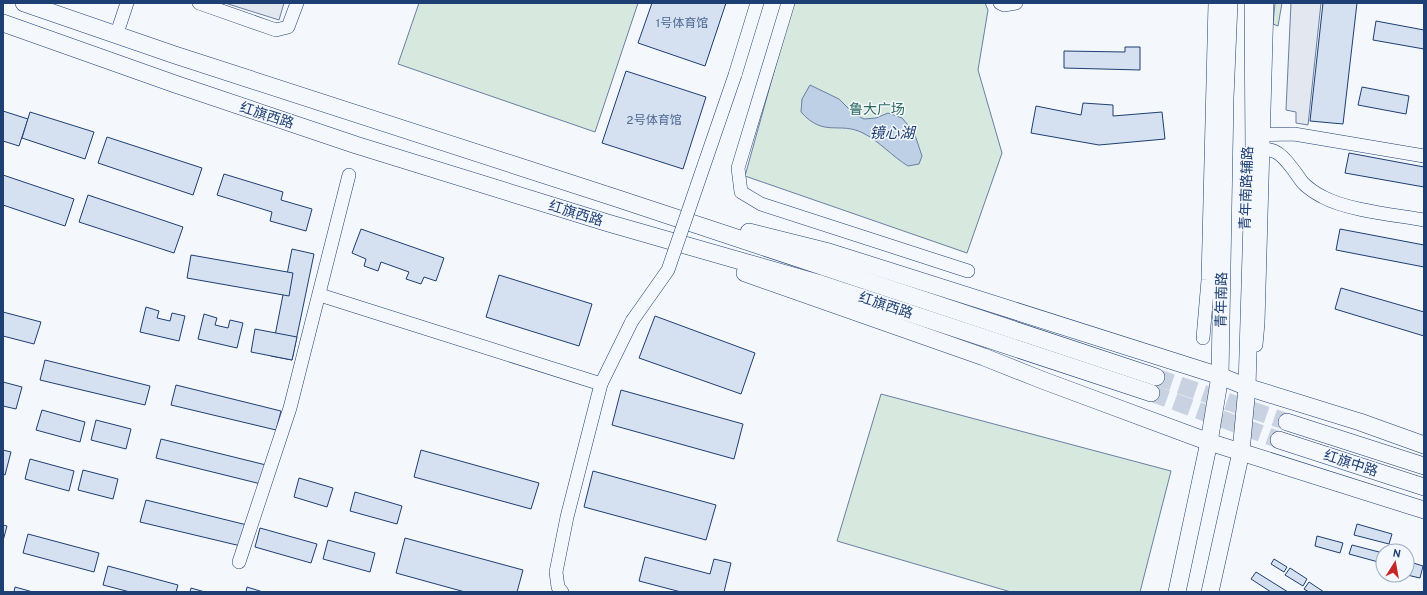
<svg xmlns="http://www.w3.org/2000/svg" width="1427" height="595" font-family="Overpass,'Noto Sans SC',sans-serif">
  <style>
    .green { fill: #d7e8df; stroke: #687fa3 }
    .parking { fill: #e3e8f0; stroke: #687fa3 }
    .water { fill: #bed0e5; stroke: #687fa3 }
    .building { fill: #d5e0f0; stroke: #1d3f73 }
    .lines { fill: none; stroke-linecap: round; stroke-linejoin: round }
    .major-tunnel { stroke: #c9d2e0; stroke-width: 17; stroke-dasharray: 17 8; stroke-linecap: butt }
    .minor-casing { stroke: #1d3f73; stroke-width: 14 }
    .major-casing { stroke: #1d3f73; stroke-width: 18 }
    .minor { stroke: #f4f7fb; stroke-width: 13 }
    .major { stroke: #f4f7fb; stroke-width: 17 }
    .minor-bridge-casing { stroke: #1d3f73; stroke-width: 14; stroke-linecap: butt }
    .minor-bridge { stroke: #f4f7fb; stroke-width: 13 }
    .labels { text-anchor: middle; stroke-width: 3; stroke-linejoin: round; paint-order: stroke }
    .number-label { font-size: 12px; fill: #4b6792 }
    .park-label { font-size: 14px; fill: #2c6c60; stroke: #f4f7fb }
    .street-label { font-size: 14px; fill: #1d3f73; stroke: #f4f7fb }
    .water-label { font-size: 15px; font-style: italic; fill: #1d3f73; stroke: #f4f7fb }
  </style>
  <rect width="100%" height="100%" fill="#f4f7fb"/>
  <g class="green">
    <path d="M419,3H638L595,132L398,64Z"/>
    <path d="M793,3H985L988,10L978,70L1002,153L967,253L745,176Z"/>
    <path d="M1275,3H1282L1278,26L1273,24Z"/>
    <path d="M881,394L1171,471L1140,592H1011L837,541Z"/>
  </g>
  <g class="parking">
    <path d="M225,3H284L279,20Z"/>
    <path d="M1291,3H1321L1308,125L1296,123V112L1286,110Z"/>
  </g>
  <path class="water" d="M810,85L839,99L853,113L864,119L876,118L888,113L902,118L914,132L922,156L919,164L908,166C893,157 879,141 863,133C839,121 824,138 801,112L802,99Z"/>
  <g class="building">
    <path d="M652,3H726L705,66L638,43Z"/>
    <path d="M1323,3H1357L1343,124L1310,121Z"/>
    <path d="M1376,21L1424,30V49L1373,40Z"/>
    <path d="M1125,47H1140V70L1064,68V51L1125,52Z"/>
    <path d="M626,71L706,97L683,169L602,143Z"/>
    <path d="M1362,87L1409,96L1406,114L1358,105Z"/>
    <path d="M1083,103L1113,105V116L1162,112L1165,139L1099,145L1031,133L1036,106L1081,115Z"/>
    <path d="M3,111L28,119L19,146L3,141Z"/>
    <path d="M30,112L94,132L85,159L22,138Z"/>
    <path d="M107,137L202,168L193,195L98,163Z"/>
    <path d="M1349,153L1424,167V187L1345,173Z"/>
    <path d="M224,174L283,192L281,200L312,209L306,231L270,221L272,212L217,195Z"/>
    <path d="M3,175L74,199L65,226L3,205Z"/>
    <path d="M88,195L183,227L174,253L79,222Z"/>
    <path d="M361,229L444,258L436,281L424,277L421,284L406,279L409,272L381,262L378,271L364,266L366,259L352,253Z"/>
    <path d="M1340,229L1424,245V267L1336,250Z"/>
    <path d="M292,249L314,254L292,360L271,356Z"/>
    <path d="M191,255L293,273L289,296L187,278Z"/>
    <path d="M499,275L592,304L579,346L486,317Z"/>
    <path d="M1341,288L1424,312V336L1335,309Z"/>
    <path d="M146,307L159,311L157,318L170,321L172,313L185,316L179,341L140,332Z"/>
    <path d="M3,312L41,322L34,344L3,336Z"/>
    <path d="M204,314L217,318L215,325L228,328L230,320L243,323L237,348L198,339Z"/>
    <path d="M655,316L755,353L741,394L639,358Z"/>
    <path d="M255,329L297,337L292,360L251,352Z"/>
    <path d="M45,360L150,386L145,405L40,380Z"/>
    <path d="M3,382L22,387L16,409L3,406Z"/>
    <path d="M176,385L281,411L276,430L171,405Z"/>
    <path d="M621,390L743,424L734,459L612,425Z"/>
    <path d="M42,410L85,422L80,442L36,430Z"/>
    <path d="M96,420L131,429L126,449L91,440Z"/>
    <path d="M161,439L266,465L261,484L156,458Z"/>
    <path d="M3,450L11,452L5,475L3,474Z"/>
    <path d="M421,450L539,483L531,509L414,477Z"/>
    <path d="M30,459L74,471L69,491L25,479Z"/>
    <path d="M83,470L118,479L113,499L78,490Z"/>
    <path d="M593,471L716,505L706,540L584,507Z"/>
    <path d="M299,478L333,488L327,507L294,497Z"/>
    <path d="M355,492L402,506L397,524L350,511Z"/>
    <path d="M146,500L251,526L245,547L140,522Z"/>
    <path d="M1357,524L1392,534L1389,544L1354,535Z"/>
    <path d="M3,525L7,526L3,541Z"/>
    <path d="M260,528L317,544L311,563L255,547Z"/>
    <path d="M28,534L99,553L94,572L23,553Z"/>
    <path d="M1317,536L1343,543L1340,553L1315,546Z"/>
    <path d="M405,538L523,570L517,592H465L396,573Z"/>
    <path d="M328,540L375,553L370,572L323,559Z"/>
    <path d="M1352,545L1383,553L1382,563L1349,554Z"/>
    <path d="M645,557L710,574L714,559L731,563L724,592H681L639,581Z"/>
    <path d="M1274,559L1287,567L1284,572L1271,564Z"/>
    <path d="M1407,561L1423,566L1420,578L1407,575Z"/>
    <path d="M108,566L178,585L176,592H130L103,585Z"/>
    <path d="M1290,568L1307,579L1303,586L1285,575Z"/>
    <path d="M1256,572L1288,592H1271L1251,579Z"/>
    <path d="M1309,582L1324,592H1309L1304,589Z"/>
    <path d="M15,587L33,592H14Z"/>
    <path d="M247,587L263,592H246Z"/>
    <path d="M191,588L205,592H190Z"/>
  </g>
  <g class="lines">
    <g class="major-tunnel">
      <path d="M1156,377L1287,422"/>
      <path d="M1151,393L1279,440"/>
    </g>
    <defs>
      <g id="minor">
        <path d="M199,3L276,30L288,27L297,3"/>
        <path d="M788,3L738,168L741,192L761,204L968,271"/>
        <path d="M1000,3L1004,5L1016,3"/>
        <path d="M116,36L127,3"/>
        <path d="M735,75L757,3"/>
        <path d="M1255,135L1294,134L1424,156"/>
        <path d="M1255,153C1278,140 1291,168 1303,183C1308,188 1317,194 1323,197C1346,210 1396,215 1424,220"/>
        <path d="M320,295L601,384"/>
        <path d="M1203,338L1208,280L1215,3"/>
        <path d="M1256,345L1258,323L1267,3"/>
        <path d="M239,562L290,408L349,175"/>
        <path d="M562,592L558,587L556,572L567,517L601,384L632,321"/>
      </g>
      <g id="major">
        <path d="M24,3L175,55L619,199L1156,377"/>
        <path d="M3,23L175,84L356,145L608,223L821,284L1151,393"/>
        <path d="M749,232L829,252L1220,376L1247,387L1360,422L1424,445"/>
        <path d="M745,273L984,357L1042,380L1209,442L1424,510"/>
        <path d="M1287,422L1424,466"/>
        <path d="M1279,440L1424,487"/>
        <path d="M1177,592L1209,442L1220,376L1225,98L1229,3"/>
        <path d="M1210,592L1241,452L1247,387L1254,153L1253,3"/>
      </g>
    </defs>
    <use href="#minor" class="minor-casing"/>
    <use href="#major" class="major-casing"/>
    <use href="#minor" class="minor"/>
    <use href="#major" class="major"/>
    <defs>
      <path id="minor-bridge" d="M632,321L668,270L735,75"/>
    </defs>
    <use href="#minor-bridge" class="minor-bridge-casing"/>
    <use href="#minor-bridge" class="minor-bridge"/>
  </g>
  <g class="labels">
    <g class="number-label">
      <text x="682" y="27">1号体育馆</text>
      <text x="654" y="124">2号体育馆</text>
    </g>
    <g class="park-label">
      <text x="877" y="114">鲁大广场</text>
    </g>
    <g class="street-label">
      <text transform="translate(267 115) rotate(18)" y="5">红旗西路</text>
      <text transform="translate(1246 188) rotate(-88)" y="5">青年南路辅路</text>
      <text transform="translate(576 213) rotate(17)" y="5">红旗西路</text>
      <text transform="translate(1221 300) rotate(-89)" y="5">青年南路</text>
      <text transform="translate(886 305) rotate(18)" y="5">红旗西路</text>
      <text transform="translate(1351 463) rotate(18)" y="5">红旗中路</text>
    </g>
    <g class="water-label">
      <text x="892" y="138">镜心湖</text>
    </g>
  </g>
  <rect width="1427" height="595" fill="none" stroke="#1d3f73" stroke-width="8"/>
  <g transform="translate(1395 563) rotate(11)"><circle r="19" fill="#f4f7fb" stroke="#9eadc5"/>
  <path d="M0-3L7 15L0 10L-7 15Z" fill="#c62828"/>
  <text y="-6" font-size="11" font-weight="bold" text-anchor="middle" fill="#1d3f73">N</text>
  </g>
</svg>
